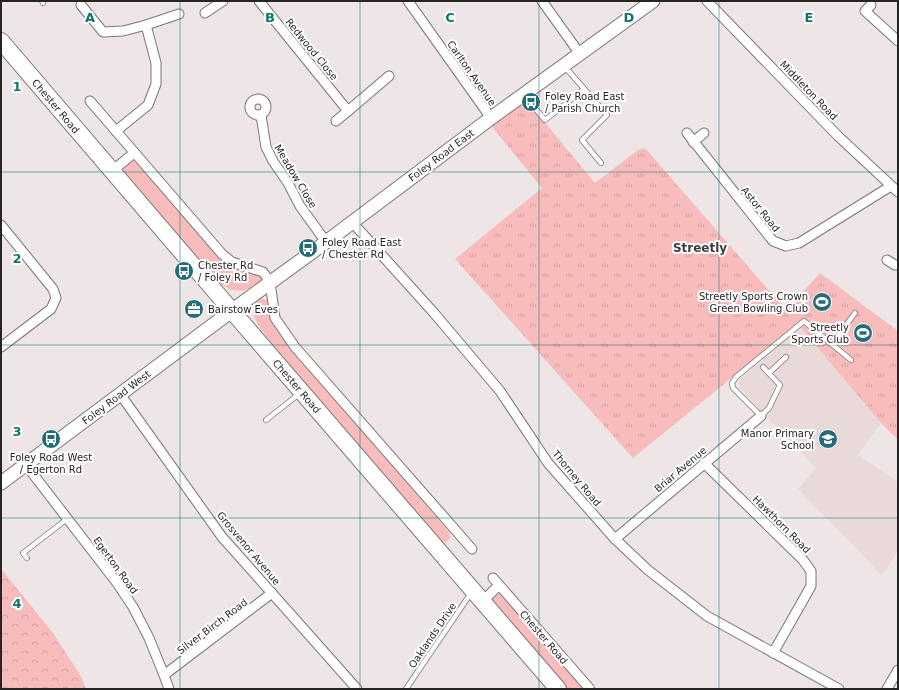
<svg xmlns="http://www.w3.org/2000/svg" width="899" height="690" font-family="'DejaVu Sans',sans-serif">
  <style>
    .built { fill: #ead9d9 }
    .grass { fill: #f8bcbc }
    .forest { fill: url(#forest-crowns) }
    .park { fill: url(#park-tufts) }
    .lines { fill: none; stroke-linecap: round; stroke-linejoin: round }
    .service-casing { stroke: #7c7575; stroke-width: 6 }
    .minor-casing { stroke: #7c7575; stroke-width: 11 }
    .secondary-casing { stroke: #7c7575; stroke-width: 15 }
    .trunk-casing { stroke: #7c7575; stroke-width: 18 }
    .service { stroke: #fff; stroke-width: 4.5 }
    .minor { stroke: #fff; stroke-width: 9 }
    .secondary { stroke: #fff; stroke-width: 13 }
    .trunk { stroke: #fff; stroke-width: 16 }
    .grid { fill: none; stroke: #0f766e; stroke-width: 1; stroke-opacity: 0.55 }
    .labels { text-anchor: middle; stroke-width: 4; stroke-linejoin: round; paint-order: stroke }
    .street-label { font-size: 10px; fill: #272424; stroke: #fff }
    .poi-label { font-size: 10px; fill: #272424; stroke: #fff; text-anchor: start }
    .quarter-label { font-size: 12px; font-weight: bold; fill: #3f3938; stroke: #fff }
    .grid-label { font-size: 13px; text-anchor: middle; font-weight: bold; fill: #0f766e; stroke: #fff; stroke-width: 4; stroke-linejoin: round; paint-order: stroke }
  </style>
  <defs>
    <pattern id="forest-crowns" width="20" height="18" patternUnits="userSpaceOnUse"><rect width="20" height="18" fill="#f8bcbc"/><path d="M2 6a3 3 0 1 1 6 0M12 15a3 3 0 1 1 6 0" fill="none" stroke="#d5a1a1"/></pattern>
    <pattern id="park-tufts" width="24" height="20" patternUnits="userSpaceOnUse"><rect width="24" height="20" fill="#f8bcbc"/><path d="M3 7l-1-3M5 7V3M7 7l1-3M15 17l-1-3M17 17v-4M19 17l1-3" fill="none" stroke="#d5a1a1"/></pattern>
  </defs>
  <rect width="100%" height="100%" fill="#eee6e6"/>
  <path class="built" d="M801,327L881,423L858,455L898,482V551L882,575L798,489L816,468L740,389L738,383L743,377Z"/>
  <g class="grass">
    <path d="M134,160L234,269L249,271L260,274L262,279C255,287 244,293 233,290C229,289 225,286 221,284L123,174L124,167Z"/>
    <path d="M260,298L267,300L272,322L284,339L449,532L450,538L446,542L442,541L293,373L260,328L254,317L253,310L255,304Z"/>
    <path d="M501,593L585,689H567L494,605L492,600L494,597Z"/>
  </g>
  <path class="forest" d="M1,569L53,633L82,678L86,689H1Z"/>
  <path class="park" d="M523,96L595,183L638,150L645,148L786,310L820,273L898,331V440L881,423L797,323L724,384L633,458L455,259L542,188L488,122Z"/>
  <g class="lines">
    <defs>
      <g id="service">
        <path d="M42,1L43,3"/>
        <path d="M565,67L607,115L582,140L601,163"/>
        <path d="M524,95L545,120L584,89"/>
        <path d="M832,344L855,313"/>
        <path d="M763,367L780,385L769,408L761,416L733,388L732,383L736,377L804,321L851,360"/>
        <path d="M769,373L786,357"/>
        <path d="M266,420L299,394"/>
        <path d="M27,558L23,553L67,519"/>
        <path d="M406,689L471,593"/>
      </g>
      <g id="minor">
        <path d="M259,1L348,111L389,76"/>
        <path d="M408,1L491,118"/>
        <path d="M542,1L580,54"/>
        <path d="M707,1L838,136L898,192"/>
        <path d="M81,5L103,32L123,31L146,25"/>
        <path d="M871,5L865,11L898,41"/>
        <path d="M205,13L223,1"/>
        <circle cx="258" cy="107" r="8"/>
        <path d="M90,101L222,254L232,262L263,272L270,282L275,318L295,347L472,549"/>
        <path d="M261,115L266,147L273,161L288,183L300,206L326,242"/>
        <path d="M336,121L348,111"/>
        <path d="M116,131L148,105L156,84V63L146,25L179,14"/>
        <path d="M687,133L773,241L786,246L799,243L891,186"/>
        <path d="M693,142L704,133"/>
        <path d="M112,171L134,153"/>
        <path d="M352,222L434,313L500,391L548,463L615,539L648,570L707,616L839,689"/>
        <path d="M1,225L53,289L56,298L51,309L1,347"/>
        <path d="M887,260L895,265H898"/>
        <path d="M120,394L222,537L357,689"/>
        <path d="M704,463L803,560L811,571V586L773,653"/>
        <path d="M26,465L117,583L133,607L149,638L164,675L169,689"/>
        <path d="M615,539L761,416"/>
        <path d="M493,578L590,689"/>
        <path d="M483,601L499,585"/>
        <path d="M164,675L272,593"/>
        <path d="M887,689L898,670"/>
      </g>
      <path id="secondary" d="M1,483L249,298L326,242L491,118L653,1"/>
      <path id="trunk" d="M1,41L232,311L558,689"/>
    </defs>
    <use href="#service" class="service-casing"/>
    <use href="#minor" class="minor-casing"/>
    <use href="#secondary" class="secondary-casing"/>
    <use href="#trunk" class="trunk-casing"/>
    <use href="#service" class="service"/>
    <use href="#minor" class="minor"/>
    <use href="#secondary" class="secondary"/>
    <use href="#trunk" class="trunk"/>
  </g>
  <path class="grid" d="M180,1V689M360,1V689M539,1V689M719,1V689M1,172H898M1,345H898M1,518H898"/>
  <defs>
    <symbol id="bus-disc" viewBox="-11 -11 22 22"><circle r="9.5" fill="#246c79" stroke="#fff"/><path d="M-5-6H5V4H4V6H2V4H-2V6H-4V4H-5ZM-3.5-4V0h7V-4ZM-3.5 1.2v1.5H-2V1.2ZM2 1.2v1.5H3.5V1.2Z" fill="#fff"/></symbol>
    <symbol id="stadium-disc" viewBox="-11 -11 22 22"><circle r="9.5" fill="#246c79" stroke="#fff"/><path d="M0-5a6.5 5 0 1 0 0 10a6.5 5 0 1 0 0-10ZM-3.5-1.8h7v3.6h-7Z" fill="#fff"/></symbol>
    <symbol id="office-disc" viewBox="-11 -11 22 22"><circle r="9.5" fill="#246c79" stroke="#fff"/><path d="M-6-3h4V-5.5h4V-3h4V5H-6ZM-1-4.5V-3h2v-1.5ZM-6 0V1H6V0Z" fill="#fff"/></symbol>
    <symbol id="school-disc" viewBox="-11 -11 22 22"><circle r="9.5" fill="#246c79" stroke="#fff"/><path d="M0-5L7-2L0 1L-7-2ZM-4 1L0 2.5L4 1V4Q0 6-4 4Z" fill="#fff"/></symbol>
  </defs>
  <g fill-rule="evenodd">
    <use href="#bus-disc" x="520" y="91" width="22" height="22"/>
    <use href="#bus-disc" x="297" y="237" width="22" height="22"/>
    <use href="#bus-disc" x="173" y="260" width="22" height="22"/>
    <use href="#stadium-disc" x="811" y="291" width="22" height="22"/>
    <use href="#office-disc" x="183" y="298" width="22" height="22"/>
    <use href="#stadium-disc" x="852" y="322" width="22" height="22"/>
    <use href="#bus-disc" x="40" y="428" width="22" height="22"/>
    <use href="#school-disc" x="817" y="428" width="22" height="22"/>
  </g>
  <g class="labels">
    <g class="street-label">
      <text transform="translate(312 49) rotate(51)" y="4">Redwood Close</text>
      <text transform="translate(472 73) rotate(55)" y="4">Carlton Avenue</text>
      <text transform="translate(809 90) rotate(46)" y="4">Middleton Road</text>
      <text transform="translate(56 106) rotate(50)" y="4">Chester Road</text>
      <text transform="translate(441 155) rotate(-37)" y="4">Foley Road East</text>
      <text transform="translate(296 176) rotate(59)" y="4">Meadow Close</text>
      <text transform="translate(761 209) rotate(51)" y="4">Astor Road</text>
      <text transform="translate(297 386) rotate(49)" y="4">Chester Road</text>
      <text transform="translate(116 397) rotate(-37)" y="4">Foley Road West</text>
      <text transform="translate(680 469) rotate(-40)" y="4">Briar Avenue</text>
      <text transform="translate(577 478) rotate(50)" y="4">Thorney Road</text>
      <text transform="translate(782 524) rotate(45)" y="4">Hawthorn Road</text>
      <text transform="translate(249 548) rotate(50)" y="4">Grosvenor Avenue</text>
      <text transform="translate(116 565) rotate(54)" y="4">Egerton Road</text>
      <text transform="translate(212 626) rotate(-37)" y="4">Silver Birch Road</text>
      <text transform="translate(432 635) rotate(-56)" y="4">Oaklands Drive</text>
      <text transform="translate(544 637) rotate(49)" y="4">Chester Road</text>
    </g>
    <g class="poi-label">
      <text x="545" y="100">Foley Road East<tspan x="545" dy="12">/ Parish Church</tspan></text>
      <text x="322" y="246">Foley Road East<tspan x="322" dy="12">/ Chester Rd</tspan></text>
      <text x="198" y="269">Chester Rd<tspan x="198" dy="12">/ Foley Rd</tspan></text>
      <text x="808" y="300" text-anchor="end">Streetly Sports Crown<tspan x="808" dy="12">Green Bowling Club</tspan></text>
      <text x="208" y="313">Bairstow Eves</text>
      <text x="849" y="331" text-anchor="end">Streetly<tspan x="849" dy="12">Sports Club</tspan></text>
      <text x="814" y="437" text-anchor="end">Manor Primary<tspan x="814" dy="12">School</tspan></text>
      <text x="51" y="461" text-anchor="middle">Foley Road West<tspan x="51" dy="12">/ Egerton Rd</tspan></text>
    </g>
    <g class="quarter-label">
      <text x="700" y="252">Streetly</text>
    </g>
  </g>
  <g class="grid-label">
    <text x="90" y="22">A</text>
    <text x="270" y="22">B</text>
    <text x="450" y="22">C</text>
    <text x="629" y="22">D</text>
    <text x="809" y="22">E</text>
    <text x="17" y="91">1</text>
    <text x="17" y="263">2</text>
    <text x="17" y="436">3</text>
    <text x="17" y="608">4</text>
  </g>
  <rect width="899" height="690" fill="none" stroke="#272424" stroke-width="4"/>
</svg>
